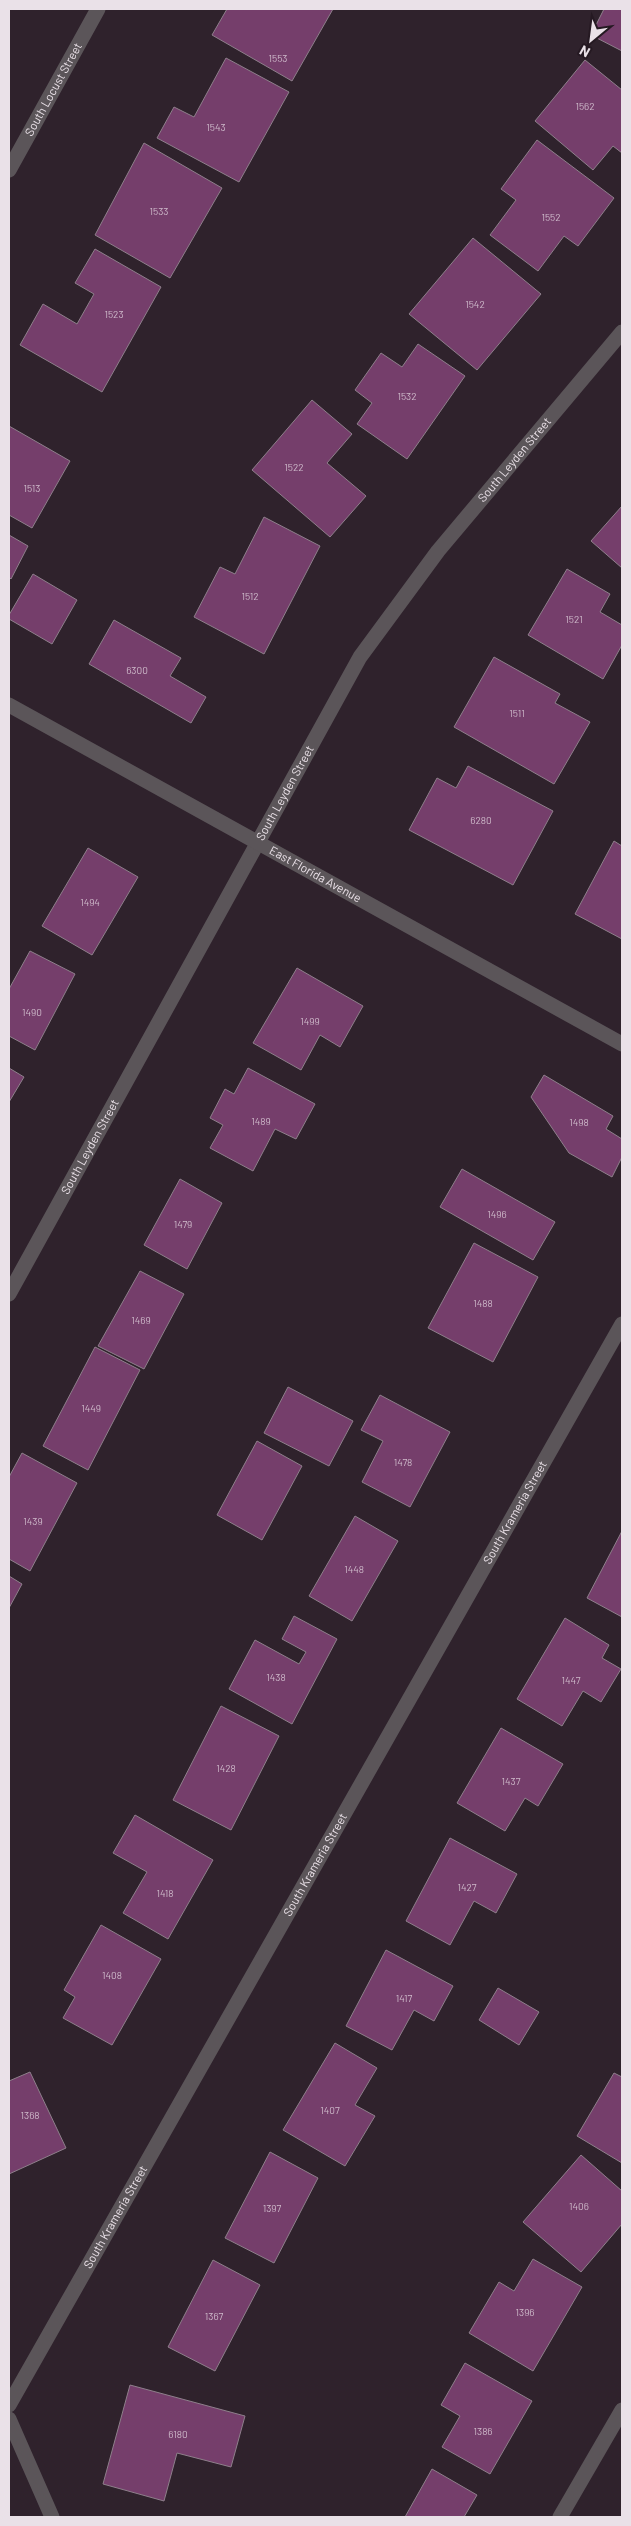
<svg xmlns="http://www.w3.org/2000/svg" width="631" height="2526" font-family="Barlow,sans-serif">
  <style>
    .building { fill: #753e6b; stroke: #8e7f8b }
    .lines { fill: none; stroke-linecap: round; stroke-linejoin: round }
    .minor { stroke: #5b5559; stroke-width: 15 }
    .tertiary { stroke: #5b5559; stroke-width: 15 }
    .labels { text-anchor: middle; stroke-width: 4; stroke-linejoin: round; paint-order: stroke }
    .number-label { font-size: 10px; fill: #cdb8c9 }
    .street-label { font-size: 12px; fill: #eae1e8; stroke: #251922 }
  </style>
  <rect width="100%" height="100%" fill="#2f222c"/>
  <g class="building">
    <path d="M227,9H333L292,81L212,35Z"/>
    <path d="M604,9H622V51L591,35Z"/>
    <path d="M226,58L289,92L239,182L157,138L174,107L194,117Z"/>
    <path d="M585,60L622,90V153L613,146L593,170L535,121Z"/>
    <path d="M537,140L614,198L578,246L564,236L538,271L490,235L516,200L501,189Z"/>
    <path d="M144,143L222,188L170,278L95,235Z"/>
    <path d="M473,238L541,294L477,370L409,314Z"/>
    <path d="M95,249L161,287L102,392L20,345L43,304L77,324L94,294L75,283Z"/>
    <path d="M418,344L465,376L407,459L357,424L372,403L355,390L381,353L402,367Z"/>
    <path d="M312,400L352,434L327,463L366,496L330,537L252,470Z"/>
    <path d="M9,426L70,461L32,528L9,515Z"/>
    <path d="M622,506V568L591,541Z"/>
    <path d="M264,517L320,546L264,654L194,617L220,567L235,574Z"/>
    <path d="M9,535L28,546L11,579L9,577Z"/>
    <path d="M567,569L610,594L600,612L622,625V645L603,679L528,635Z"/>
    <path d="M33,574L77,600L52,644L9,619V615Z"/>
    <path d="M114,620L181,658L170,676L206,697L191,723L89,664Z"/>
    <path d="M494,657L560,694L555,703L590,722L554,784L454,727Z"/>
    <path d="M468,766L553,811L513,885L409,830L437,778L456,788Z"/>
    <path d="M614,841L622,846V939L575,914Z"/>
    <path d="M88,848L138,877L92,955L42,926Z"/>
    <path d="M30,951L75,974L35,1050L9,1036V989Z"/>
    <path d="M297,968L363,1006L340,1047L320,1035L301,1070L253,1043Z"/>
    <path d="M9,1068L24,1077L9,1102Z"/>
    <path d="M248,1068L315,1104L296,1139L275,1129L253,1171L210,1148L223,1125L210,1118L225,1089L234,1094Z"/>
    <path d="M544,1075L613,1116L606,1129L622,1139V1157L612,1177L569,1153L531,1097Z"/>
    <path d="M462,1169L555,1222L533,1260L440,1207Z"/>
    <path d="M180,1179L222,1203L187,1269L144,1245Z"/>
    <path d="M474,1243L538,1277L493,1362L428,1328Z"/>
    <path d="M140,1271L184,1294L144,1369L98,1346Z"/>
    <path d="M95,1347L140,1370L88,1470L43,1446Z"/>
    <path d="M288,1387L353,1421L329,1466L264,1433Z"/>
    <path d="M380,1395L450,1432L410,1507L362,1482L383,1441L361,1430Z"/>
    <path d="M257,1441L302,1466L262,1540L217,1515Z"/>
    <path d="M22,1453L77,1483L30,1571L9,1559V1477Z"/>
    <path d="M355,1516L398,1541L352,1621L309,1596Z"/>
    <path d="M622,1531V1617L587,1598Z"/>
    <path d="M9,1576L22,1584L9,1608Z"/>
    <path d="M294,1616L337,1639L292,1724L229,1689L255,1640L299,1664L306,1652L282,1639Z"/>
    <path d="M565,1618L609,1645L602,1658L621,1669L601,1702L583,1691L562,1726L517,1699Z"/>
    <path d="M221,1706L279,1736L231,1830L173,1800Z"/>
    <path d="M501,1728L563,1764L538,1806L525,1798L505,1831L457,1803Z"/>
    <path d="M135,1815L213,1860L168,1939L123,1913L147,1872L113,1853Z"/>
    <path d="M450,1838L517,1874L496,1913L474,1901L450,1945L406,1921Z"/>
    <path d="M101,1925L161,1959L112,2045L63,2018L75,1997L64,1990Z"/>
    <path d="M386,1950L453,1986L434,2021L414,2010L392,2050L346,2026Z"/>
    <path d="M498,1988L539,2012L519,2045L479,2020Z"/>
    <path d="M335,2043L377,2068L355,2105L375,2116L345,2166L283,2130Z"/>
    <path d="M30,2072L66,2148L9,2174V2081Z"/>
    <path d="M614,2073L622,2077V2163L577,2136Z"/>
    <path d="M270,2152L318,2178L274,2263L225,2238Z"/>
    <path d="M581,2155L622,2191V2224L581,2272L523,2222Z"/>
    <path d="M533,2259L582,2287L533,2371L469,2333L499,2282L514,2291Z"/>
    <path d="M213,2260L260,2285L215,2371L168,2347Z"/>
    <path d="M465,2363L532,2401L490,2474L442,2447L460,2416L441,2405Z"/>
    <path d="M130,2385L245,2416L231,2467L177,2453L164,2501L103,2484Z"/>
    <path d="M432,2469L477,2495L464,2517H405Z"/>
  </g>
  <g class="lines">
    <g class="minor">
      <path id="s1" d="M9,170L98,9"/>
      <path id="s2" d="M9,1294L360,657L438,551L622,332"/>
      <path id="s3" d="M9,2405L622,1324"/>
      <path d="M9,2419L52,2517"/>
      <path d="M560,2517L622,2410"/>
    </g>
    <path class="tertiary" id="s4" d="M9,705L622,1044"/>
  </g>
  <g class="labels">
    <g class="number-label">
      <text x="278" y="62">1553</text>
      <text x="585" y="110">1562</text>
      <text x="216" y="131">1543</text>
      <text x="159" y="215">1533</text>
      <text x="551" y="221">1552</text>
      <text x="475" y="308">1542</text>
      <text x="114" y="318">1523</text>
      <text x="407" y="400">1532</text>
      <text x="294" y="471">1522</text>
      <text x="32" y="492">1513</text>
      <text x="250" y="600">1512</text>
      <text x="574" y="623">1521</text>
      <text x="137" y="674">6300</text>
      <text x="517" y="717">1511</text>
      <text x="481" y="824">6280</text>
      <text x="90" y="906">1494</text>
      <text x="32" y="1016">1490</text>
      <text x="310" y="1025">1499</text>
      <text x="261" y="1125">1489</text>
      <text x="579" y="1126">1498</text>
      <text x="497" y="1218">1496</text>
      <text x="183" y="1228">1479</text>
      <text x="483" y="1307">1488</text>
      <text x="141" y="1324">1469</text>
      <text x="91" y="1412">1449</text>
      <text x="403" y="1466">1478</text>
      <text x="33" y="1525">1439</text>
      <text x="354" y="1573">1448</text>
      <text x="276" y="1681">1438</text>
      <text x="571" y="1684">1447</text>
      <text x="226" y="1772">1428</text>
      <text x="511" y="1785">1437</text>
      <text x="467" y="1891">1427</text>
      <text x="165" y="1897">1418</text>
      <text x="112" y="1979">1408</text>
      <text x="404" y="2002">1417</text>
      <text x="330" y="2114">1407</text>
      <text x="30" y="2119">1368</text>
      <text x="579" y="2210">1406</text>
      <text x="272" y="2212">1397</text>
      <text x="525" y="2316">1396</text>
      <text x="214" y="2320">1367</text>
      <text x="483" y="2435">1386</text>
      <text x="178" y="2438">6180</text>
    </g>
    <g class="street-label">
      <text dy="4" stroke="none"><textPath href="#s1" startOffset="92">South Locust Street</textPath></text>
      <text dy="4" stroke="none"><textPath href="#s2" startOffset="978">South Leyden Street</textPath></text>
      <text dy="4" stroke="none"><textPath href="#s2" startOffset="572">South Leyden Street</textPath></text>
      <text dy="4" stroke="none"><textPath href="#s4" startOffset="350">East Florida Avenue</textPath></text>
      <text dy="4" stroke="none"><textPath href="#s2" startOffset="168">South Leyden Street</textPath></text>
      <text dy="4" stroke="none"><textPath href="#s3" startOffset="1026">South Krameria Street</textPath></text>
      <text dy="4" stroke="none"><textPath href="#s3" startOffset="621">South Krameria Street</textPath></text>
      <text dy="4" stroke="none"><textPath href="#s3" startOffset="216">South Krameria Street</textPath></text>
    </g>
  </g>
  <rect width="631" height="2526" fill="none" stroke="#eae1e8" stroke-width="20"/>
  <g transform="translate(591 40) rotate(209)" stroke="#251922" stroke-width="4" paint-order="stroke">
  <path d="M0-4L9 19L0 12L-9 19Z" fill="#eae1e8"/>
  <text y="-8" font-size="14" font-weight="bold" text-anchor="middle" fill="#eae1e8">N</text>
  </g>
</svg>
